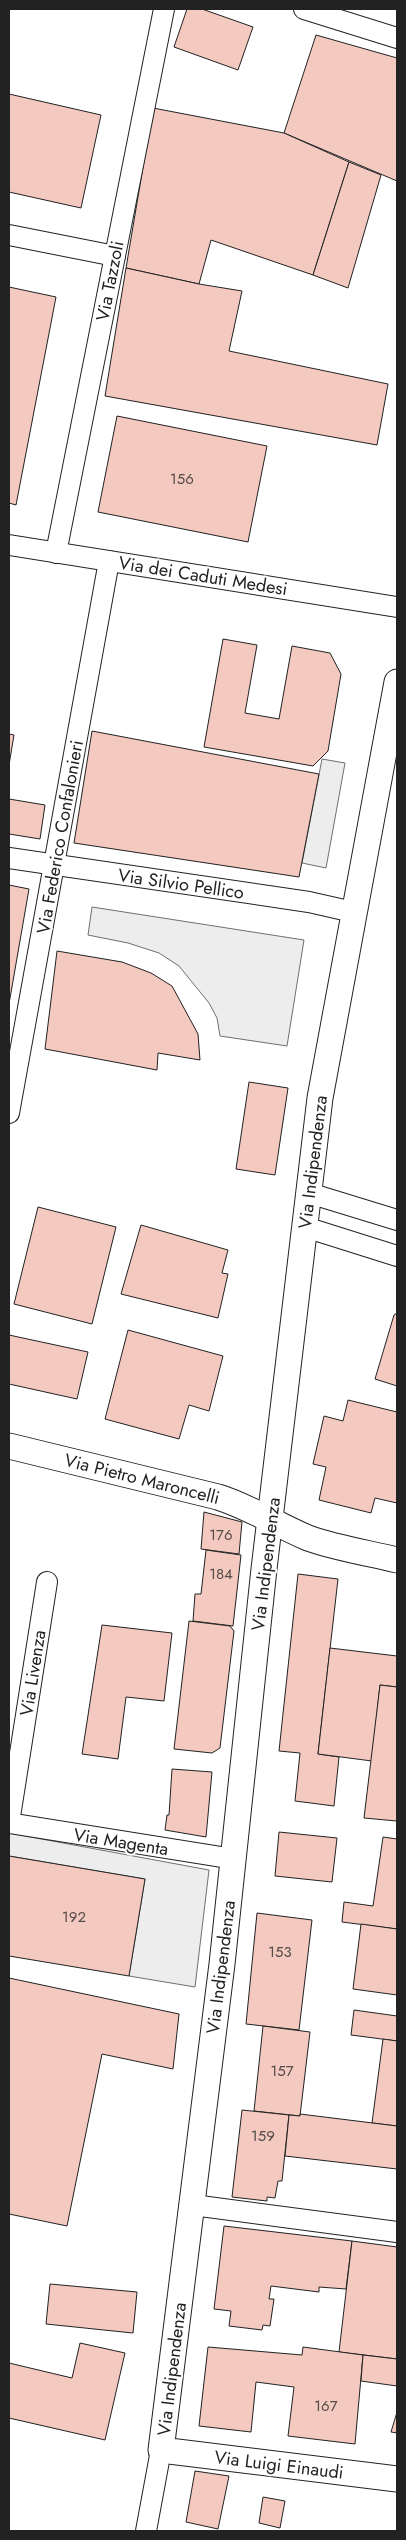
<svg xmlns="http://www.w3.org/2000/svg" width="406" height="2540" font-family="Jost,sans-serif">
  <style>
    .parking { fill: #ededed; stroke: #6f6f6f }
    .building { fill: #f3c9c0; stroke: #222 }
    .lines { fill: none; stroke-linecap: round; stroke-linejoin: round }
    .minor-casing { stroke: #222; stroke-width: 22 }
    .tertiary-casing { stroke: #222; stroke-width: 27 }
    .minor { stroke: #fff; stroke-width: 20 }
    .tertiary { stroke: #fff; stroke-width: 25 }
    .labels { text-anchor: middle; stroke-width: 4; stroke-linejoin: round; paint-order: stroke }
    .number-label { font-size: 15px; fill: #564c4a }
    .street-label { font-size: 18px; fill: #222; stroke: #fff }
  </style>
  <rect width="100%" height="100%" fill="#fff"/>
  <g class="parking">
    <path d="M322,759L345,763L326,868L302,863Z"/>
    <path d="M92,907L304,940L287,1046L220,1036L217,1018L209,1003L179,966L159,953L128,943L88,935Z"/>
    <path d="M9,1833L209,1870L195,1987L129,1976L145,1879L9,1856Z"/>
  </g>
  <g class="building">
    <path d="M187,9H202L253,27L238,70L174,47Z"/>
    <path d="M316,35L397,58V181L284,133Z"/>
    <path d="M9,94L101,115L81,208L9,192Z"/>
    <path d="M153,108L284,133L349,162L313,275L211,240L199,284L126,268Z"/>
    <path d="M349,162L381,175L348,288L313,275Z"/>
    <path d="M126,268L199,284L242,291L229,351L388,384L377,445L105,396Z"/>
    <path d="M9,287L56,297L16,505L9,503Z"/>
    <path d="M117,416L267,446L248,542L98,512Z"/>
    <path d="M223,639L257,645L245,713L279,719L292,646L330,653L341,674L328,751L313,766L204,747Z"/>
    <path d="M92,731L319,774L299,877L74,843Z"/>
    <path d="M9,734L14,735L9,765Z"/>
    <path d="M9,799L45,805L40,839L9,834Z"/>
    <path d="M9,885L29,889L9,1004Z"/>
    <path d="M57,951L122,962L151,973L172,986L198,1034L200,1060L158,1053L157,1070L45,1049Z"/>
    <path d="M249,1082L288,1088L275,1175L236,1169Z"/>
    <path d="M38,1207L116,1227L92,1324L14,1304Z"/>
    <path d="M141,1225L228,1250L222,1273L228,1274L218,1318L121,1294Z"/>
    <path d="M397,1313V1386L375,1379L394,1315Z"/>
    <path d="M128,1330L223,1356L209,1411L189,1405L179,1439L105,1419Z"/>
    <path d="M9,1335L88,1352L77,1399L9,1384Z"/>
    <path d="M348,1400L397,1412V1503L375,1498L371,1513L319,1500L326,1467L313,1464L324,1416L343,1421Z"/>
    <path d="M204,1512L242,1522L239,1554L201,1549Z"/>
    <path d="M206,1550L241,1555L233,1626L193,1621L195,1594H201Z"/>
    <path d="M298,1574L338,1579L318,1754L339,1757L334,1806L295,1801L300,1753L279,1751Z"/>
    <path d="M189,1621L230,1626L234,1631L220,1748L212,1753L174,1749Z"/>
    <path d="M102,1625L172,1633L164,1701L126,1697L118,1759L82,1754Z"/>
    <path d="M330,1648L397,1656V1687L380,1685L372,1761L318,1754Z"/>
    <path d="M380,1685L397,1687V1821L364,1818Z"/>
    <path d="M172,1769L212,1772L206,1837L165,1830L167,1815H169Z"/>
    <path d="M279,1832L337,1838L332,1882L275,1876Z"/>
    <path d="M383,1837L397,1839V1929L342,1922L344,1902L373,1906Z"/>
    <path d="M9,1856L145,1879L129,1976L9,1956Z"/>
    <path d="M257,1913L312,1920L299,2030L246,2024Z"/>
    <path d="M361,1924L397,1929V1995L353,1989Z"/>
    <path d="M9,1978L179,2014L173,2069L102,2054L67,2226L9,2214Z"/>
    <path d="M354,2010L397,2016V2041L351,2035Z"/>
    <path d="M263,2026L310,2032L300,2116L254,2111Z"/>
    <path d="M383,2039L397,2041V2126L372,2123Z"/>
    <path d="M242,2110L289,2115L282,2181H278L275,2198L267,2197V2201L232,2197Z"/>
    <path d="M300,2114L397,2126V2169L285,2156L289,2115L300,2116Z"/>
    <path d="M224,2226L352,2241L346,2289L319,2287V2292L271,2286L269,2299H274L270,2326L263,2325L262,2330L229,2326L231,2311L214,2309Z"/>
    <path d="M352,2241L397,2247V2359L339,2352Z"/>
    <path d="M50,2284L137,2292L133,2333L46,2324Z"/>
    <path d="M80,2343L125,2353L105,2440L9,2418V2363L72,2378Z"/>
    <path d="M208,2347L302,2355L303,2347L363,2355L355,2444L288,2436L294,2387L256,2382L251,2432L199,2426Z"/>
    <path d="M363,2355L397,2359V2386L361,2381Z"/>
    <path d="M397,2412V2433L391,2432Z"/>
    <path d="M195,2471L229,2476L218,2529L186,2522Z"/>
    <path d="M263,2497L285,2501L280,2528L259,2523Z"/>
  </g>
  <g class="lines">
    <defs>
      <g id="minor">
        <path d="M304,9L397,38"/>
        <path d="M9,235L115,256"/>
        <path d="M9,545L397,607"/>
        <path d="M56,553L164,9"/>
        <path d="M9,858L309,902L353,912"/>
        <path d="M9,1113L109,561"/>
        <path d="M309,1193L397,1220"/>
        <path d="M305,1227L397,1256"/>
        <path d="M9,1823L47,1582"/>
        <path d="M9,1823L234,1859"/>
        <path d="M193,2205L397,2232"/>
        <path d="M146,2531L161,2450"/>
      </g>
      <g id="tertiary">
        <path d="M397,682L320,1098L264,1569L222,1964L161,2450L397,2479"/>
        <path d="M9,1446L218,1497C250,1507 277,1525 308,1538C336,1548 368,1553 397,1560"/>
      </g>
    </defs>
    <use href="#minor" class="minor-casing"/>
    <use href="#tertiary" class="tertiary-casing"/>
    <use href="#minor" class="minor"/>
    <use href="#tertiary" class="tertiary"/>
  </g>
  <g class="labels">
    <g class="number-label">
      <text x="182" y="484">156</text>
      <text x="221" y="1540">176</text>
      <text x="221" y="1579">184</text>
      <text x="74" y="1922">192</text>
      <text x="280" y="1957">153</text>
      <text x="282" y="2076">157</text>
      <text x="263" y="2141">159</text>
      <text x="326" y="2411">167</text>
    </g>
    <g class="street-label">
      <text transform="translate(110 281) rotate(-79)" y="6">Via Tazzoli</text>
      <text transform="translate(203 576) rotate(9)" y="6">Via dei Caduti Medesi</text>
      <text transform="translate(60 837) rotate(-80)" y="6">Via Federico Confalonieri</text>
      <text transform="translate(181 884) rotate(8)" y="6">Via Silvio Pellico</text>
      <text transform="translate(313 1162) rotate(-83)" y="6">Via Indipendenza</text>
      <text transform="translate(142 1479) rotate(14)" y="6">Via Pietro Maroncelli</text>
      <text transform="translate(266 1564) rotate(-83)" y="6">Via Indipendenza</text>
      <text transform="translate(33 1673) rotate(-81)" y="6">Via Livenza</text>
      <text transform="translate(121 1842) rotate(9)" y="6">Via Magenta</text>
      <text transform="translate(221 1967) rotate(-83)" y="6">Via Indipendenza</text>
      <text transform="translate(172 2369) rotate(-83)" y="6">Via Indipendenza</text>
      <text transform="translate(279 2465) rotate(7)" y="6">Via Luigi Einaudi</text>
    </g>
  </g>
  <rect width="406" height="2540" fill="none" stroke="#222222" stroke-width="20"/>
</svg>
